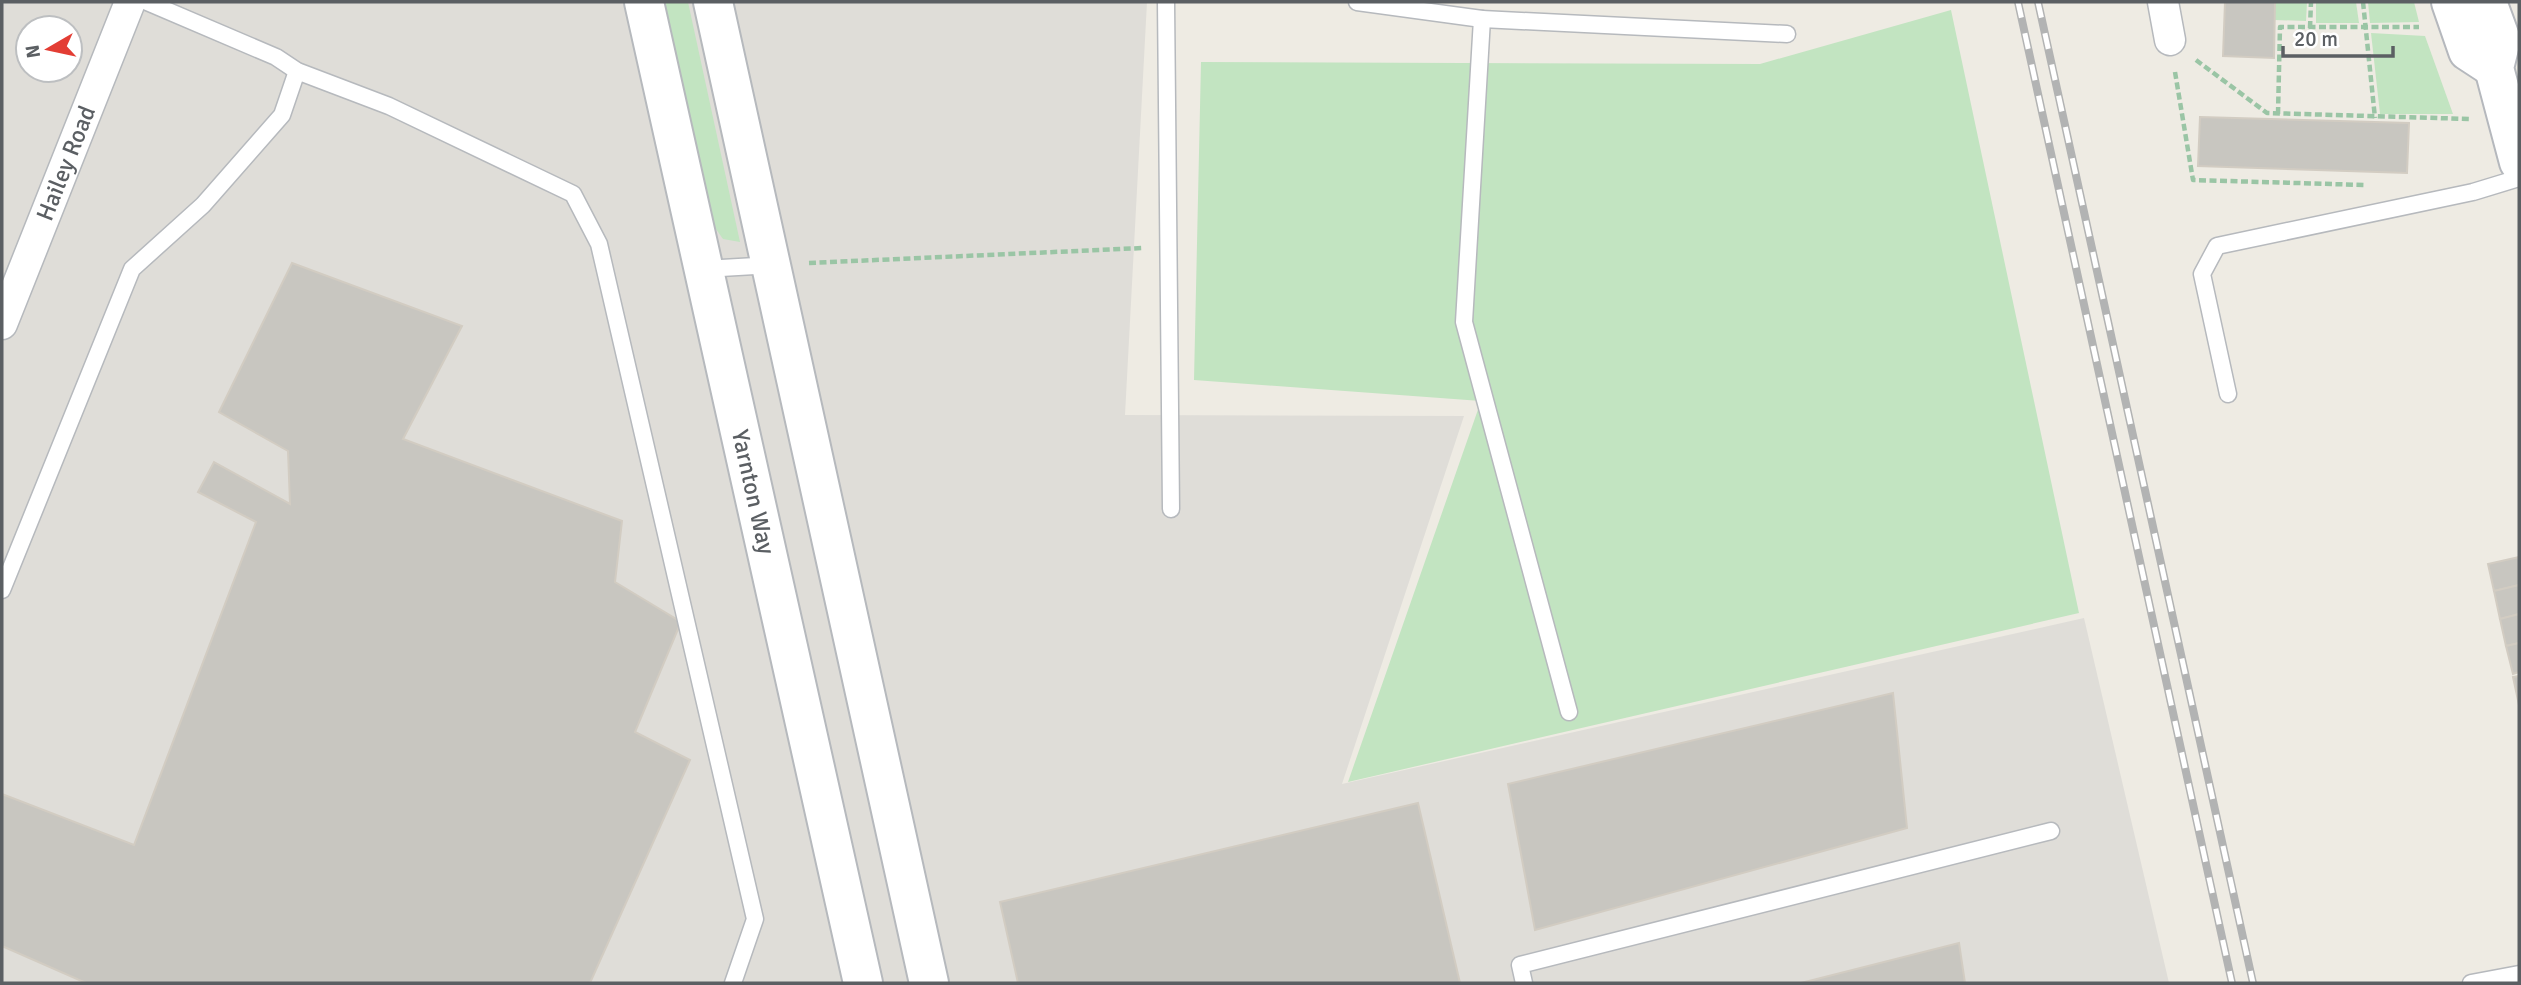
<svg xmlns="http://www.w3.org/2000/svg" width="2521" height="985" font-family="Signika,sans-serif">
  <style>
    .industrial { fill: #dfddd8; fill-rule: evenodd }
    .green { fill: #c2e4c1 }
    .building { fill: #c8c6c0; stroke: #d2ccc2; stroke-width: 2 }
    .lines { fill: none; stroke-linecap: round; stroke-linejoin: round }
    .service-casing { stroke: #b6b9bd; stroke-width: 19 }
    .minor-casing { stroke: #b6b9bd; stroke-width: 33 }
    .tertiary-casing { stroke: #b6b9bd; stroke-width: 42 }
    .secondary-casing { stroke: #b5b8bd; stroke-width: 42 }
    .path { stroke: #9ac5a5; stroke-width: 4.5; stroke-dasharray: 7 3.5; stroke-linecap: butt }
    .service { stroke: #fff; stroke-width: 16 }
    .minor { stroke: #fff; stroke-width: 30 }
    .tertiary { stroke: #fff; stroke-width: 38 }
    .secondary { stroke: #fff; stroke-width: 38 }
    .rail-casing { stroke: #b2b3b3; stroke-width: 8 }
    .rail { stroke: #fff; stroke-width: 5; stroke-dasharray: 16; stroke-linecap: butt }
    .labels { text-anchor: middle; stroke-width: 5; stroke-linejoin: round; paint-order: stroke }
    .street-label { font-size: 24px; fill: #5b5f63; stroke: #fff }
  </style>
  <rect width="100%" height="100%" fill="#eeebe3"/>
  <path class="industrial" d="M2,2H1147L1125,415L1464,416L1342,784L2084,618L2169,983H2ZM28,28H70V70H28Z"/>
  <g class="green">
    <path d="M664,2H688L740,242L723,239L711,222Z"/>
    <path d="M2275,2H2307L2306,21L2275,20Z"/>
    <path d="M2316,2H2356L2359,23H2316Z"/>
    <path d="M2368,2H2414L2419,22L2370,23Z"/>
    <path d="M1951,10L2079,613L1348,782L1481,401L1194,380L1201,62L1760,64Z"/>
    <path d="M2371,33L2425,36L2453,114H2380Z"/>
  </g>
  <g class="building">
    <path d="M2225,2H2275L2274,58L2223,56Z"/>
    <path d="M2200,117L2409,123L2407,173L2198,166Z"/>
    <path d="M292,263L462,326L403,439L622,521L615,582L681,622L635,732L690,760L590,983H86L2,946V794L134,845L256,522L198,492L214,462L290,504L288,451L219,412Z"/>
    <path d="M2519,557V585L2494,591L2488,564Z"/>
    <path d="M2519,585V614L2500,619L2494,591Z"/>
    <path d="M2519,614V643L2506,646L2500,619Z"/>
    <path d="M2519,643V672L2513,674L2506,646Z"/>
    <path d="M2519,676V705L2513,677Z"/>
    <path d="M1893,693L1907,828L1535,930L1508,784Z"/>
    <path d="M1418,803L1460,983H1018L1000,902Z"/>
    <path d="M1959,943L1965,983H1801Z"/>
  </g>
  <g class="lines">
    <defs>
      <g id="service">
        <path d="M147,2L276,57L297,71L389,106L573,194L599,244L755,919L733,983"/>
        <path d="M1166,2L1171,509"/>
        <path d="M1357,2L1482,19L1464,322L1569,712"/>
        <path d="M1482,19L1787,34"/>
        <path d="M704,269L771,265"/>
        <path d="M2228,394L2202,274L2217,246L2473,192L2519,178"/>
        <path d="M2,590L132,269L203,205L282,115L297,71"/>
        <path d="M1524,983L1520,965L2051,831"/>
        <path d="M2471,983L2519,974"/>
      </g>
      <g id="minor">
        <path d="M2163,2L2170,40"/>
        <path id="s1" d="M2,324L130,2"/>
      </g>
      <g id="tertiary">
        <path id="s2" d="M644,2L863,983"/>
        <path d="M713,2L929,983"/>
      </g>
      <g id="secondary">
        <path d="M2451,2L2468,51L2494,68"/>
        <path d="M2487,2L2501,40L2494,68L2519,162"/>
      </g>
    </defs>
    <use href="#service" class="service-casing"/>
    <use href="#minor" class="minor-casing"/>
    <use href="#tertiary" class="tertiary-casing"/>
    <use href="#secondary" class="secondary-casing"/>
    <g class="path">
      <path d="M2363,2L2375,118"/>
      <path d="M2310,28L2311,2"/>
      <path d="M2196,60L2267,113L2470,119"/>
      <path d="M2175,72L2193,180L2365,185"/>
      <path d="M2278,114L2280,27H2419"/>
      <path d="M809,263L1143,248"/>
    </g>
    <use href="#service" class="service"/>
    <use href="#minor" class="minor"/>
    <use href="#tertiary" class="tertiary"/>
    <use href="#secondary" class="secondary"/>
    <defs>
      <g id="rail">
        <path d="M2018,2L2232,983"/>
        <path d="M2038,2L2253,983"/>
      </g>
    </defs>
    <use href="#rail" class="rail-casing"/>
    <use href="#rail" class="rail"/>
  </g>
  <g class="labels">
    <g class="street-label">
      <text dy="8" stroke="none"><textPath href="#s1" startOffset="173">Hailey Road</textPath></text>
      <text dy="8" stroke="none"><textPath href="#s2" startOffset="502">Yarnton Way</textPath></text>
    </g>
  </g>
  <rect width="2521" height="985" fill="none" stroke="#5b5f63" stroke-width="7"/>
  <g transform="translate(49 49) rotate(261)"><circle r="33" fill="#ffffff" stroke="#bdbfc1" stroke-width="2"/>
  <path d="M0-5L12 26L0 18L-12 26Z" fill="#e33d34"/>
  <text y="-10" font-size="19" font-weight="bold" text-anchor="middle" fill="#5b5f63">N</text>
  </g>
  <path d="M2283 46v10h110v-10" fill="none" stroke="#5b5f63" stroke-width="3.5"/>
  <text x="2294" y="46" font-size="21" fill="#5b5f63" stroke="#ffffff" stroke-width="5" paint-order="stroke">20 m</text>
</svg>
